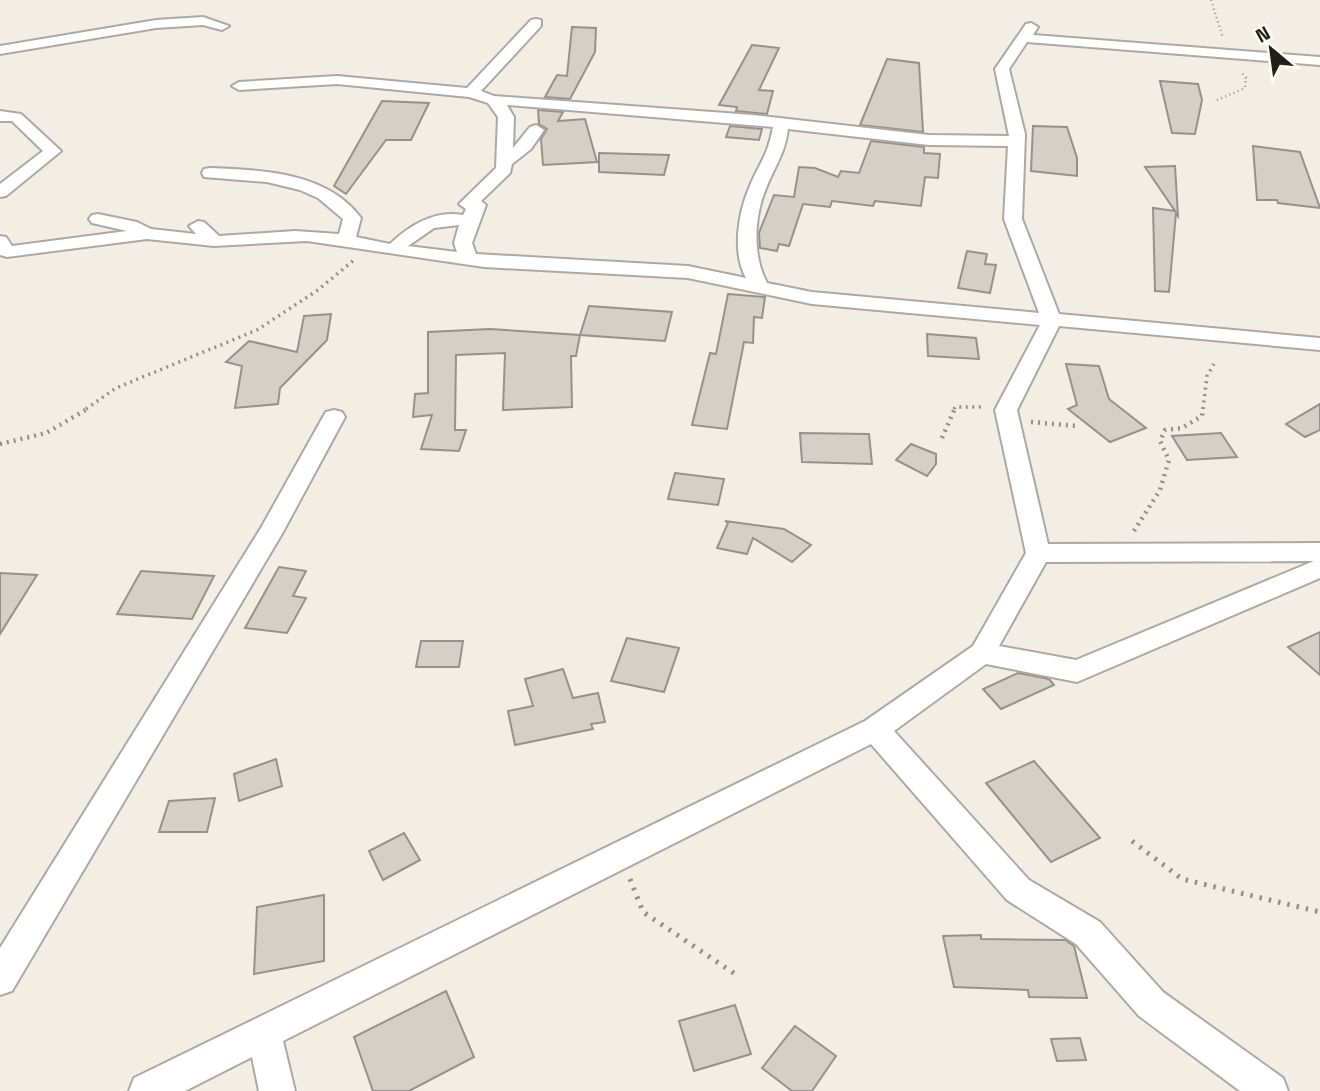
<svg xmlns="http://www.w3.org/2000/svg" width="1320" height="1091" font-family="'Space Grotesk',sans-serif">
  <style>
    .building { fill: #d4d0c8; stroke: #96928b; stroke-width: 2 }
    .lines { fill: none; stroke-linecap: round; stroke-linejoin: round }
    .street-casing { stroke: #ada9a2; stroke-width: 4 }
    .path-far3 { stroke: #928f89; stroke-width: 2.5; stroke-dasharray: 1 3.5; stroke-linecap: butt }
    .path-far2 { stroke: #928f89; stroke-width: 3.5; stroke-dasharray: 2 4.5; stroke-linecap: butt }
    .path-far1 { stroke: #928f89; stroke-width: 4.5; stroke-dasharray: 2 5; stroke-linecap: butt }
    .path { stroke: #928f89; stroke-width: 5; stroke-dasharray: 2.5 7; stroke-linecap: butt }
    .street { fill: #fff; fill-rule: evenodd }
  </style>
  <rect width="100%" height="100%" fill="#f2eee6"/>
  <g class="building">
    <path d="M572,27L596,28L595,52L570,99L545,97L557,75L567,76Z"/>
    <path d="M752,45L779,48L759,90L773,91L767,114L736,111L737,107L719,105Z"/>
    <path d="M887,59L919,63L923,132L860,125Z"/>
    <path d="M1160,81L1198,84L1202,100L1195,134L1172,133Z"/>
    <path d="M382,101L429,103L411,140H386L346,194L334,186Z"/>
    <path d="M538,110L563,112L558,121L585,119L597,162L543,165L541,139L547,129L539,124Z"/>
    <path d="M730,126L762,129L759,140L726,137Z"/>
    <path d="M1033,126L1067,127L1077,158V176L1031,171Z"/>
    <path d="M871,141L924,147V153L940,154L938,178L925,177L921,206L875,201L873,206L832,201L830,207L803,204L789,246L779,244L777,251L760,248L759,233L774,195L794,197L799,167L815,168L838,177L841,171L859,173Z"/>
    <path d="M1253,146L1300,152L1320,208L1278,203L1277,200H1257Z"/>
    <path d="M599,153L669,155L664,175L599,172Z"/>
    <path d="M1175,166L1178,216L1176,213L1169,292L1155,291L1153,208L1175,211L1145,167Z"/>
    <path d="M967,251L987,254L985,264L996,265L990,293L958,288Z"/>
    <path d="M728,294L765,297L762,318L754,317L753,343L744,342L727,429L692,425L710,353L716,354Z"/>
    <path d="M589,306L672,312L665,341L580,335Z"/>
    <path d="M331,314L327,340L280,388L278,404L235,408L242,366L226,362L249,341L297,352L304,316Z"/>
    <path d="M490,329L580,335L576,356H571L572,407L503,410L505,353L456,355L455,430H466L459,451L421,449L432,415L413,417L415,394L428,393V332Z"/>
    <path d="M927,334L976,338L979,359L928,356Z"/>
    <path d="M1066,364L1099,366L1109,399L1146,428L1110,442L1068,409L1077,405Z"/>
    <path d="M1320,404V430L1305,437L1286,424Z"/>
    <path d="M800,433L869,434L872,464L802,462Z"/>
    <path d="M1221,433L1237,457L1187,460L1172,436Z"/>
    <path d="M911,444L936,454V464L927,476L896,460Z"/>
    <path d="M675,473L724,479L718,505L668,499Z"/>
    <path d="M725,521L784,529L811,545L792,562L753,538L747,554L717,548L728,523Z"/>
    <path d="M279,567L306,571L293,596L306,598L287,633L245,628Z"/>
    <path d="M141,571L214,576L192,619L117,614Z"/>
    <path d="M0,573L37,575L0,634Z"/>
    <path d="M1320,632V675L1288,647Z"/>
    <path d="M627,638L679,648L664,692L611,681Z"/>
    <path d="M421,641H463L459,667H416Z"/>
    <path d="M563,669L573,698L598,693L605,722L591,724L593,729L515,745L508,711L533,706L525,679Z"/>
    <path d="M1018,673L1049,679L1054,685L1001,709L983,689Z"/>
    <path d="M276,759L282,786L239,801L234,774Z"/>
    <path d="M1034,761L1100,838L1051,862L986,783Z"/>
    <path d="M215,798L207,832H159L169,801Z"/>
    <path d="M404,833L420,860L383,880L369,851Z"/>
    <path d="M324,895V961L254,974L257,907Z"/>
    <path d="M981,935V939L1065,940L1074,946L1087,998L1029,997L1028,990L954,987L943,936Z"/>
    <path d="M446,991L474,1057L409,1091H373L354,1037Z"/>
    <path d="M735,1005L751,1054L694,1071L679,1021Z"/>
    <path d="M795,1026L836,1056L812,1091H792L762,1068Z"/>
    <path d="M1080,1038L1086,1060L1057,1061L1051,1039Z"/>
  </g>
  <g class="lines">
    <defs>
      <g id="street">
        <path d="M203,17L229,26L222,30L203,25L156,28L0,54V46L156,20Z"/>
        <path d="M536,19L541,20V26L481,91L494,96L753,115L929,135L1009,136L995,69L1026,24L1031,23L1038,27L1033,35L1320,57V65L1027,42L1009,69L1025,134L1022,219L1059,314L1320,338V350L1059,326L1017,410L1048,544L1320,543V578L1077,682L986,664L894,731L1029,880L1100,922L1163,992L1283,1078L1288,1091H1240L1139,1016L1076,944L1007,900L871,744L283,1041L295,1091H259L252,1057L185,1091H129L134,1078L865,721L973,646L1026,553L995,410L1040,325L812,304L688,278L484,267L307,241L214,246L147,239L7,257L0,255V236L6,237L12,246L127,231L92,223L89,219L92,215L98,214L137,222L151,229L196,234L189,226L198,221L204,222L219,236L295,231L339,234L343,219L318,198L300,190L267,182L204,177L202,173L204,169L210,168C262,170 327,172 361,218L356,237L390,244C410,225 435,210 463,215L466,209L459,204L496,168L498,117L488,103L469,97L337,84L239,90L232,86L239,82L337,76L467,88L531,20ZM507,105L773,127C768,156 759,163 749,188C738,214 732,253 746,278L688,266L476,254L472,243L486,205L481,201L510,173L512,164L531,149L544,130L536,125L530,127L513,148L514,117ZM788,129L929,145L1008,146L1004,219L1039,313L812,292L767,283C752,255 754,215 767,186C776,164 785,153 788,129ZM459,225L454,243L457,252L408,246L434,228ZM1314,561L1076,660L999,646L1046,562Z"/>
        <path d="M0,111L21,114L61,151L6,196L0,197V184L43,151L12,121H0Z"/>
        <path d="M334,410L342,412L345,417L283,532L12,991L0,995V948L261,528L323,417L326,412Z"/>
      </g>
    </defs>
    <use href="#street" class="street-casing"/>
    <g class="path-far3">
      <path d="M1211,0L1223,38"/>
      <path d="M1217,100L1245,88L1246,78L1242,73"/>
    </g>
    <g class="path-far2">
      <path d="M86,409L116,388L257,330L318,290L354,260"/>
      <path d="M954,409L955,407H983"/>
      <path d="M1203,409L1207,376L1214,364"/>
    </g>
    <g class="path-far1">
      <path d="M1031,422L1077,426"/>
      <path d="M942,438L955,408"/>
      <path d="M0,444L46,433L89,408"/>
      <path d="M1134,531L1160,490L1169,460L1160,441L1165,430L1182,428L1202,416L1203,408"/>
    </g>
    <g class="path">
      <path d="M1132,841L1182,879L1320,912"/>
      <path d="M630,879L643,912L738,976"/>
    </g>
    <use href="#street" class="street"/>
  </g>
  <g transform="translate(1271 49) rotate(331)" stroke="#fffbf5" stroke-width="5" paint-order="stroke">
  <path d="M0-5L12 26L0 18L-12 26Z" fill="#211f1c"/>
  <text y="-10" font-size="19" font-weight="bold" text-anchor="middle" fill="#211f1c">N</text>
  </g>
</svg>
